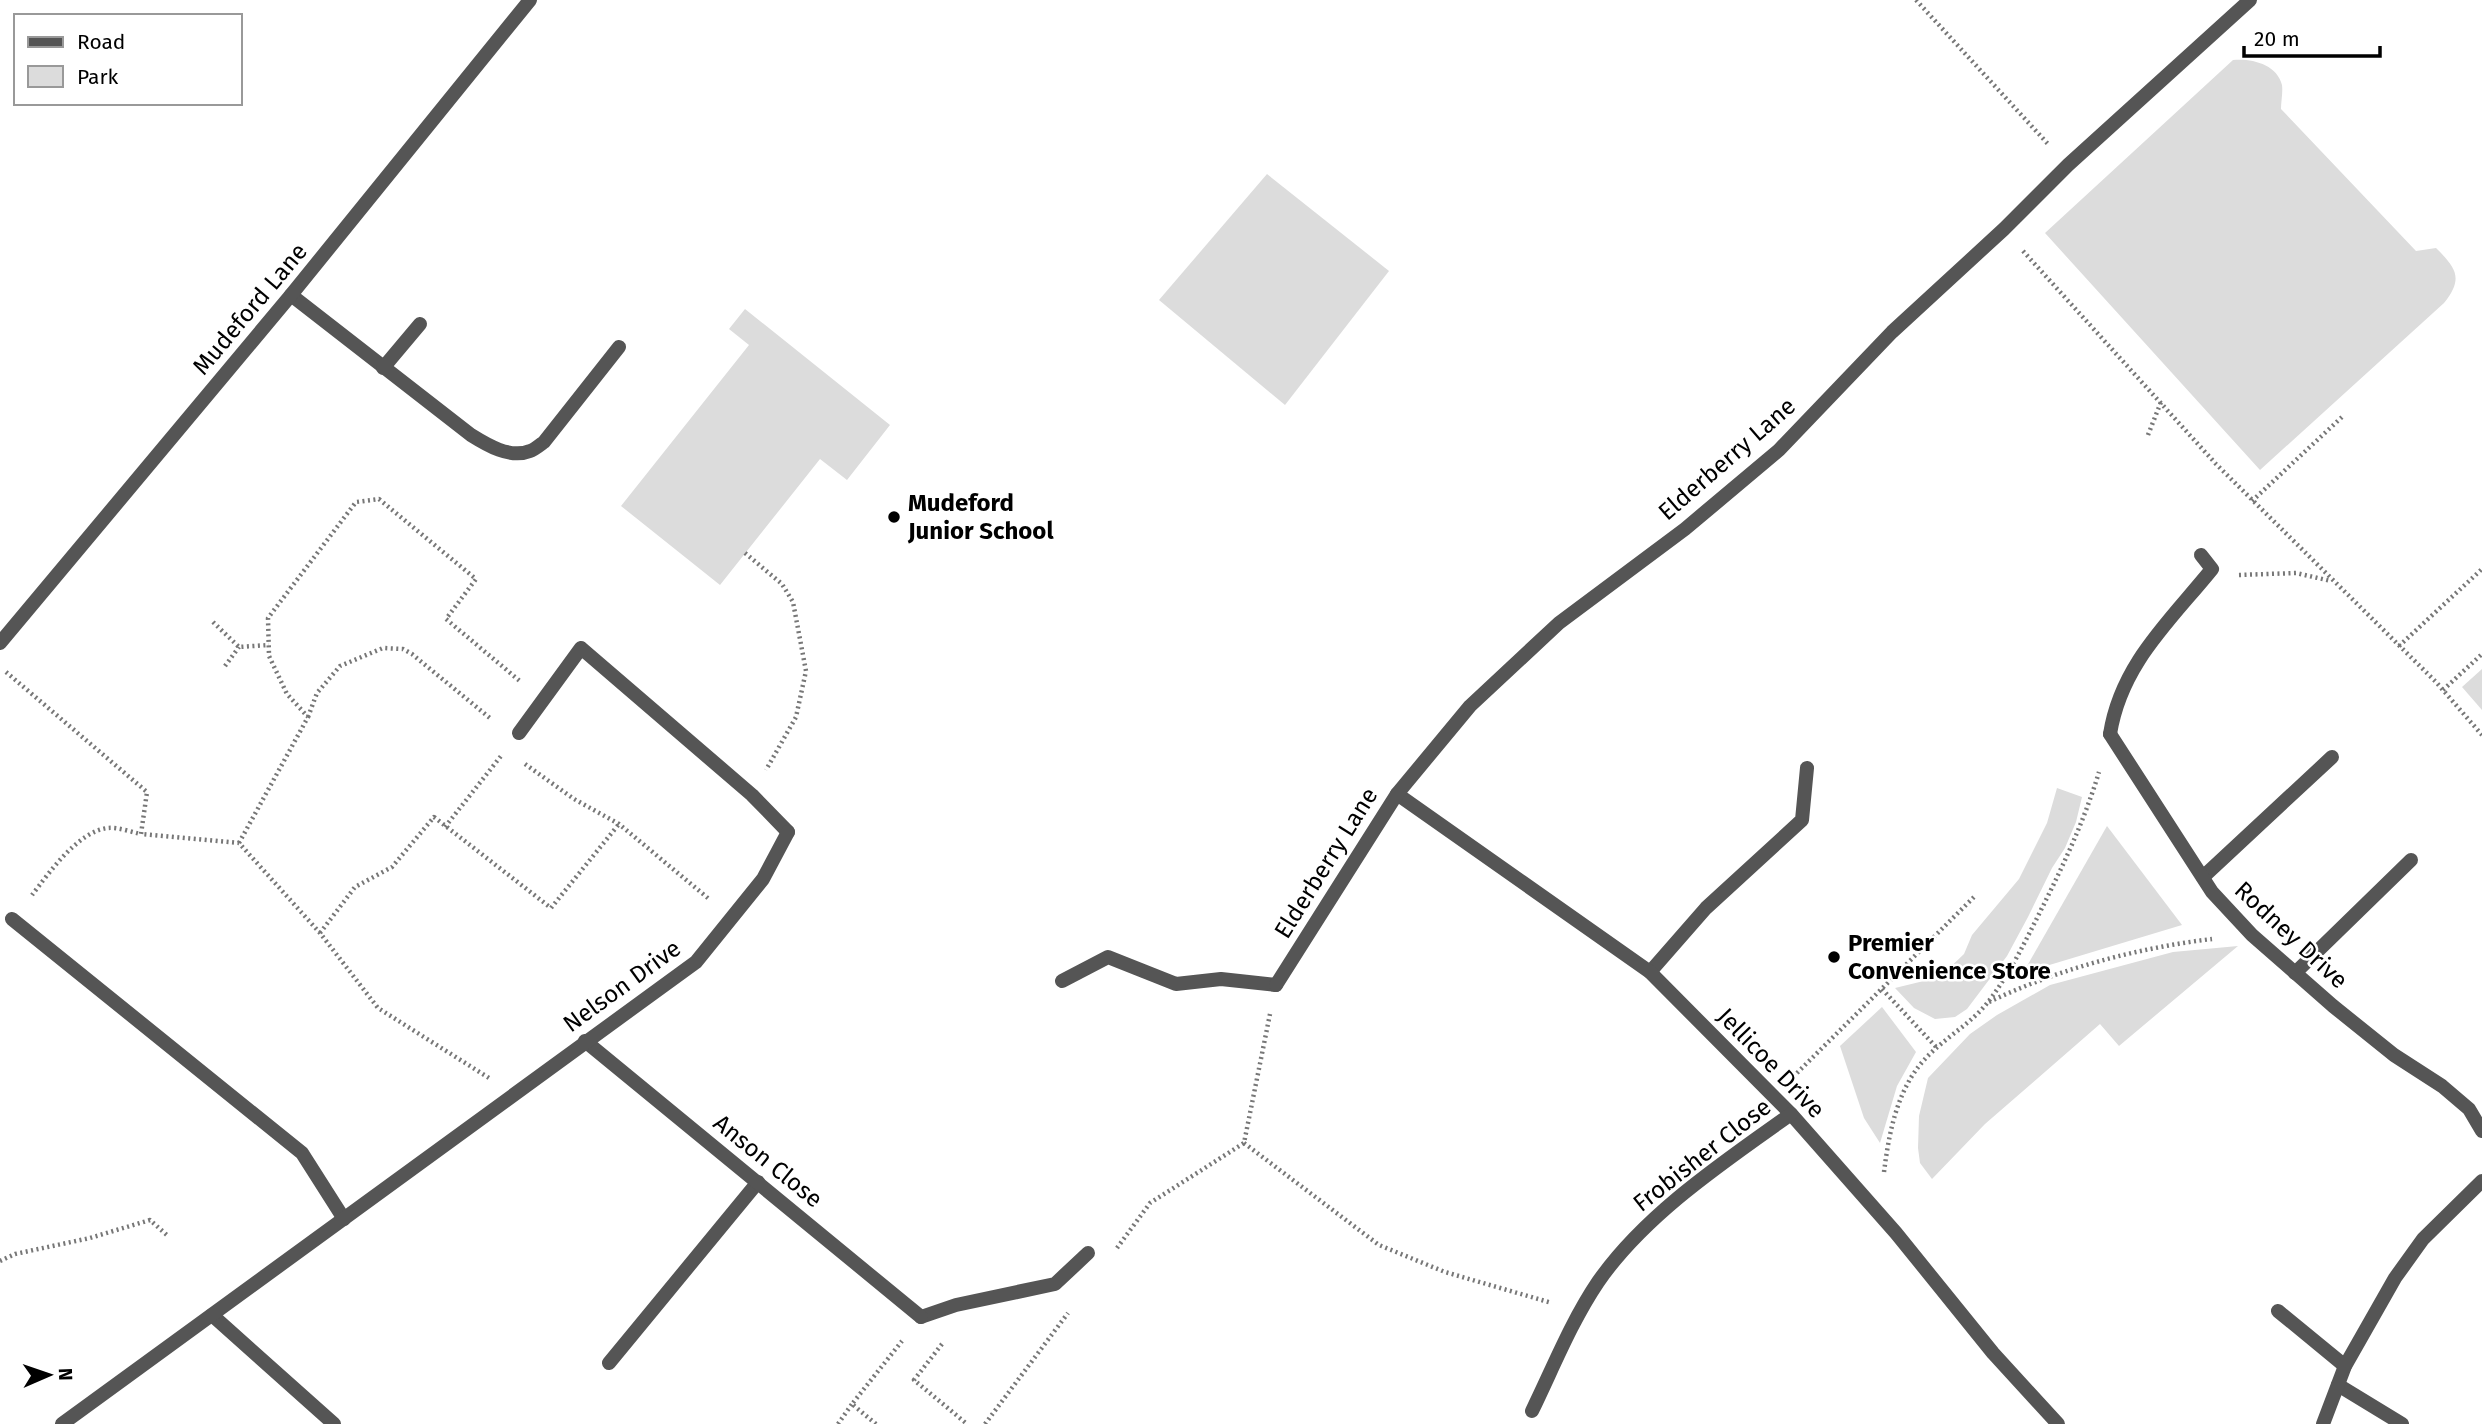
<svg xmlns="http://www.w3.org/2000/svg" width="2482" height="1424" font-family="'Fira Sans',sans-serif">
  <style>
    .green { fill: #dcdcdc }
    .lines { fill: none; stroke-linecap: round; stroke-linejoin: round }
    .path { stroke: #777; stroke-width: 4.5; stroke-dasharray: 2 3.5; stroke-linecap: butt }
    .service { stroke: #555; stroke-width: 14 }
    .minor { stroke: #555; stroke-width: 14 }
    .poi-dot { fill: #000; stroke: #fff; stroke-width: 2.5 }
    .labels { text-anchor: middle; stroke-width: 5; stroke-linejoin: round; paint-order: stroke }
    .street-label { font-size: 24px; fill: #000; stroke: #fff }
    .poi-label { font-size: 24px; font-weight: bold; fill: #000; stroke: #fff; text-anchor: start }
  </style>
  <rect width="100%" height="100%" fill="#fff"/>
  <g class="green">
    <path d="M2233,60C2251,58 2277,64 2282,85C2283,92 2281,102 2281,109L2416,251L2436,248C2456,268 2464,278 2444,303L2260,470L2045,233Z"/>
    <path d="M1267,174L1389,271L1285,405L1159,300Z"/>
    <path d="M745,309L890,425L847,480L820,459L720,585L621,506L749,345L729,329Z"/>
    <path d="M2482,669V710L2462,687Z"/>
    <path d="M2057,788L2082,797L2076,822L2065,848L2052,868L2028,917L2007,956L1967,1009L1955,1017L1935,1019L1914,1008L1895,988L1940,977L1964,954L1972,935L2019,879L2047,823Z"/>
    <path d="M2107,826L2182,925L2023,973Z"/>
    <path d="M2238,946L2119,1046L2100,1024L1985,1124L1932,1179L1920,1163L1918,1148L1919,1116L1928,1078L1970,1034L1997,1015L2050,985L2173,952Z"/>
    <path d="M1882,1007L1916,1052L1897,1086L1880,1143L1864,1118L1840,1046Z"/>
  </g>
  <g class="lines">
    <g class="path">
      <path d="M1916,0L2048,144"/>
      <path d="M2023,251L2216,464L2436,682L2482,735"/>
      <path d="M2148,435L2161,402"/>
      <path d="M2252,501L2342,417"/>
      <path d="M745,553L782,584L793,602L806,671L796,717L766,770"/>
      <path d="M2239,575L2296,573L2331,581"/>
      <path d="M213,622L239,647L269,645"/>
      <path d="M2399,646L2482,569"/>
      <path d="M225,666L239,647"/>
      <path d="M6,672L147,792L141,834L239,843L320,933L378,1008L489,1078"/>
      <path d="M2443,690L2482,654"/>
      <path d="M308,717L317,693L340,666L383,648L403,649L412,654L491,719"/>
      <path d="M525,764L574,799L619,824L709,899"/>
      <path d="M445,827L501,756"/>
      <path d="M239,843L308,717L287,694L269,656L268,618L356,502L379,499L476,579L446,619L521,682"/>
      <path d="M32,895C49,873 78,831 108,828C118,827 131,832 141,834"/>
      <path d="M320,933L355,887L392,867L434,817L551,908L619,824"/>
      <path d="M1882,989L1937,1048"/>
      <path d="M1989,1002C2058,969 2137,948 2212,939"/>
      <path d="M1797,1073L1974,897"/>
      <path d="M1244,1143L1379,1245L1445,1272L1552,1303"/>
      <path d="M1884,1172C1889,1133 1897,1089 1925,1059C1944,1038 1971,1024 1988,1002C2009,975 2024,944 2039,914C2062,868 2084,822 2099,772"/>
      <path d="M1117,1248L1150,1203L1244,1143L1270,1014"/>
      <path d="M0,1261L15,1254L90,1238L150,1220L168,1236"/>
      <path d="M942,1344L914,1380L967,1424"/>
      <path d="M838,1424L852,1404"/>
      <path d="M876,1424L852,1404L902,1341"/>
      <path d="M985,1424L1068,1313"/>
    </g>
    <g class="service">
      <path d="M291,295L471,435C487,445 510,459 530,451C534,450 540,445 544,442L619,347"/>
      <path d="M383,368L420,324"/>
      <path d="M519,733L581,648L752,795L788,832"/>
      <path d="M2110,734C2121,664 2170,621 2212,569L2201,555"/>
      <path d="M2203,877L2332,757"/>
      <path d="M12,919L302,1153L344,1219"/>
      <path d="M1650,972L1706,908L1802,820L1807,768"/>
      <path d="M2295,973L2411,860"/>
      <path d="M1062,981L1108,957L1176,984L1221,979L1276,985"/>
      <path d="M2278,1311L2345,1366"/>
      <path d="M921,1317L956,1305L1055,1284L1088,1253"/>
      <path d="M609,1363L758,1182"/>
      <path d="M2338,1385L2402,1424"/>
    </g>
    <g class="minor">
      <path d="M0,643L291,295L530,0"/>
      <path d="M2110,734L2212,892L2252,935L2333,1006L2394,1055L2442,1086L2469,1109L2482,1131"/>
      <path d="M1397,794L1650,972L1791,1114L1896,1233L1993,1353L2058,1424"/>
      <path d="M1276,985L1397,794L1470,706L1559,623L1685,529L1779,450L1892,332L2004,229L2068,165L2250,0"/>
      <path d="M585,1041L921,1317"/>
      <path d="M212,1315L334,1424"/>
      <path d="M1532,1411C1553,1368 1571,1322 1598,1282C1645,1214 1725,1161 1791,1114"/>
      <path d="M62,1424L696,962L763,879L788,832"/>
      <path d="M2323,1424L2345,1366L2395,1278L2423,1239L2482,1181"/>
    </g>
  </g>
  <g class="poi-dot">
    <circle cx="894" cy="517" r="7"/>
    <circle cx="1834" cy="957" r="7"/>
  </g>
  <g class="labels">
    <g class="street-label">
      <text transform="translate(250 309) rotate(-50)" y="8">Mudeford Lane</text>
      <text transform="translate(1727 459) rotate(-41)" y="8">Elderberry Lane</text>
      <text transform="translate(1326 863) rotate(-58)" y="8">Elderberry Lane</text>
      <text transform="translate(2291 935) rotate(43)" y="8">Rodney Drive</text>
      <text transform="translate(622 986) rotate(-36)" y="8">Nelson Drive</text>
      <text transform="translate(1771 1063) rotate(46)" y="8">Jellicoe Drive</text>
      <text transform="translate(1702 1155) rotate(-38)" y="8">Frobisher Close</text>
      <text transform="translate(768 1161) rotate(39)" y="8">Anson Close</text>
    </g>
    <g class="poi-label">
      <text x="908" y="511">Mudeford<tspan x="908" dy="28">Junior School</tspan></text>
      <text x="1848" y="951">Premier<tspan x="1848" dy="28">Convenience Store</tspan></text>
    </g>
  </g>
  <rect x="14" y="14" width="228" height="91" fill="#ffffff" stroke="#999999" stroke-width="2"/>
  <rect x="28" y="37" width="35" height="10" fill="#555555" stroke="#999999" stroke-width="2"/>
  <text x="77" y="49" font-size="21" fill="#000000">Road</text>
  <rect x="28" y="66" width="35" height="21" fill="#dcdcdc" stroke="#999999" stroke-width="2"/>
  <text x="77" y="84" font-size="21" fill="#000000">Park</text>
  <g transform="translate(49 1375) rotate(88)" stroke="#ffffff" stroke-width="5" paint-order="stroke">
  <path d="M0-5L12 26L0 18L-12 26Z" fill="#000000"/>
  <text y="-10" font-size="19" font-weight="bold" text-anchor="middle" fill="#000000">N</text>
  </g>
  <path d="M2244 46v10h136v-10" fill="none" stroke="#000000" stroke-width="3.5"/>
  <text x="2254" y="46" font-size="21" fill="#000000" stroke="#ffffff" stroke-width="5" paint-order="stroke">20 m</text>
</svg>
